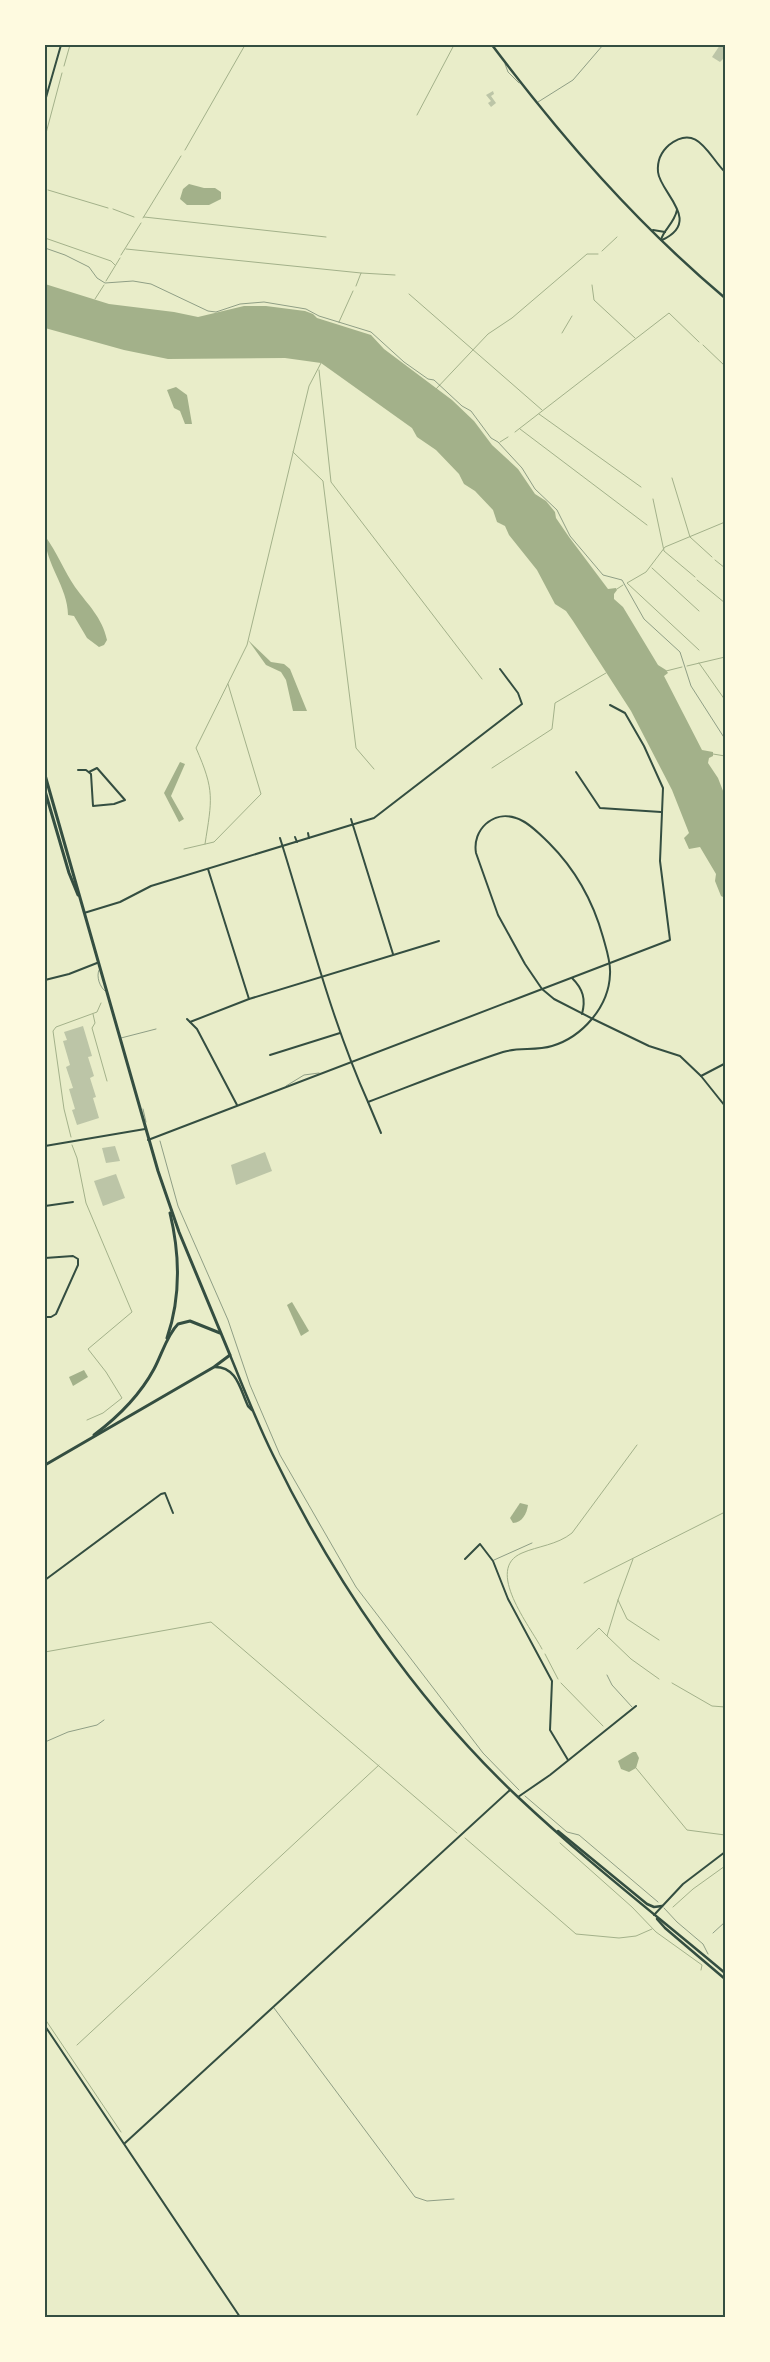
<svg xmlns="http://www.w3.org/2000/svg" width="770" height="2362" font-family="Roboto,sans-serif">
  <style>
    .water { fill: #a3b18a }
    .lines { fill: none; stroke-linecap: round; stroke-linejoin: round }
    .stream { stroke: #a3b18a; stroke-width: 1 }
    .building { fill: #bcc5a7 }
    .path { stroke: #344e41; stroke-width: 0.5 }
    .service { stroke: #344e41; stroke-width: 0.5 }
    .minor { stroke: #344e41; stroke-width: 2 }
    .secondary { stroke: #344e41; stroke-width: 2.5 }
    .trunk { stroke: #344e41; stroke-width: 3 }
    .neatline { fill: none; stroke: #344e41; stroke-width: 2 }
  </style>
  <rect width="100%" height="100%" fill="#e9edc9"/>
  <g class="water">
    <path d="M189,184L204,188H215L221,192V199L209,205H187L180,199L183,189Z"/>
    <path d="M45,284L109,304L174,312L198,317L244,306H266L305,311L313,314L317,318L371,335L384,349L452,400L474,421L492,445L518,469L535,494L546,501L555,512L556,518L569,537L608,589L616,588L617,590L614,594V599L623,607L658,665L666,670L668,673L664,676L702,750L713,752V756L709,758L708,763L718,778L725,796V898L721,896L715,881L716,874L700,847L689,849L684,838L689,833L672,790L631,711L573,621L566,611L555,604L537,570L509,535L505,526L497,522L493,510L475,491L464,484L459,474L436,450L417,437L412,428L321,363L285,358L168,359L124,350L45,328Z"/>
    <path d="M176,387L187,395L192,424H185L180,411L174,408L167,390Z"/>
    <path d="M45,536C57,552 64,571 75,587C88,605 102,617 107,640L104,645L99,647L87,638L74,616L68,615C68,587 45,564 45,536Z"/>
    <path d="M248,640L271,662L284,664L290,669L307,711H293L286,680L281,672L266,665Z"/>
    <path d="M180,762L185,764L171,796L184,819L179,822L164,793Z"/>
    <path d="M292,1302L309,1331L301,1336L287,1305Z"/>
    <path d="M84,1370L88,1377L73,1386L69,1377Z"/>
    <path d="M520,1503L528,1505C527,1513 522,1523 513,1523L510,1518Z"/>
    <path d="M633,1752H636L639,1758L636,1768L629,1772L621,1769L618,1761Z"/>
  </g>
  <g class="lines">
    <g class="stream">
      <path d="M64,66L70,45"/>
      <path d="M417,115L454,45"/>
      <path d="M45,137L62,73"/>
      <path d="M185,150L245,45"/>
      <path d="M48,190L108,208"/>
      <path d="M113,209L134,217"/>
      <path d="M144,217L326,237"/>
      <path d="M143,218L181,156"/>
      <path d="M45,238L111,261L115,265"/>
      <path d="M126,249L361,273"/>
      <path d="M602,251L617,237"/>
      <path d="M121,255L141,223"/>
      <path d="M106,281L120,258"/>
      <path d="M592,285L594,300L635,338"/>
      <path d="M356,286L361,273L395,275"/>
      <path d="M409,294L542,410"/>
      <path d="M95,299L104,285"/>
      <path d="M339,322L353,291"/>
      <path d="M562,333L572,316"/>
      <path d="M703,345L725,366"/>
      <path d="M319,370L331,482L482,679"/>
      <path d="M436,389L488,334L512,318L587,254H598"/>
      <path d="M539,414L641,487"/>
      <path d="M520,429L647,525"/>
      <path d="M515,432L669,313L699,342"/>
      <path d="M500,442L508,437"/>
      <path d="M293,452L323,481L356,748L374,769"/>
      <path d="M672,478L690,537L712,557"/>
      <path d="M653,499L664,551L695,577"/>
      <path d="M715,560L725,568"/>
      <path d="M652,568L699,611"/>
      <path d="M697,580L725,603"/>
      <path d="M617,589L623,585"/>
      <path d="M699,650L627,583L646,572L665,547L725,522"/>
      <path d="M699,663L725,700"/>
      <path d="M687,666L725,657"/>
      <path d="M666,671L682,667"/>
      <path d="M713,754L725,756"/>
      <path d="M492,768L552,729L555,703L606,673"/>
      <path d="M205,844C212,799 215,791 196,748L247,645L309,386L321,363"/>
      <path d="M184,849L214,842L261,794L228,684"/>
      <path d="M93,1014L95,1023L92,1028L107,1081"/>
      <path d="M71,1137L64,1109L53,1031L56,1027L97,1012L101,1003"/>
      <path d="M72,1145L77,1158L86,1203L132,1312L88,1349L106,1372L122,1398L103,1413L87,1420"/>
      <path d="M633,1559L618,1600L607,1636L631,1659L659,1679"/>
      <path d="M584,1583L725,1512"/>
      <path d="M618,1600L627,1619L659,1640"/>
      <path d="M542,1649C530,1626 484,1569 522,1553C538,1546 557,1545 572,1533L637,1445"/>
      <path d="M577,1649L599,1628L607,1636"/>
      <path d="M45,1652L211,1622L457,1833"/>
      <path d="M545,1654L558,1679"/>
      <path d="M561,1683L603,1726"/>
      <path d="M672,1683L712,1706L725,1707"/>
      <path d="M636,1768L687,1830L725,1835"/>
      <path d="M465,1838L576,1934L619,1938L636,1936L652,1929"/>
      <path d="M560,1843L632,1907L656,1932L702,1965L701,1970"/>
      <path d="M673,1907L693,1889L725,1866"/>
      <path d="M45,2019L121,2132"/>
      <path d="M77,2045L379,1765"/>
    </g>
  </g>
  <g class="building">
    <path d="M720,45H725V57L720,62L712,57Z"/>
    <path d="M493,91L494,94L491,96L496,103L491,107L488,103L491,101L486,95Z"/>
    <path d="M83,1026L92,1056L88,1057L94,1076L90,1078L96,1097L93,1098L99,1118L77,1125L72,1110L75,1109L69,1089L73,1088L66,1067L70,1065L63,1041L67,1040L64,1032Z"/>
    <path d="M115,1146L120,1161L106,1163L102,1148Z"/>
    <path d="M265,1152L272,1171L236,1185L231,1165Z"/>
    <path d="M116,1174L125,1198L103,1206L94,1181Z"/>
  </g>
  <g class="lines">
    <g class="path">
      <path d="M45,248L65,255L89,267L97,278L105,283L133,281L151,284L208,311L216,312L240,304L264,302L306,309L319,316L371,332L404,362L428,379L434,380L462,406L471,411L491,438L498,442L522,468L535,489L557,510L570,536L603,575L622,580L644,619L680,652L691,686L725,739"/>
      <path d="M160,1141L178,1206L228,1320L250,1385L280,1455L356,1587L483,1753L519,1790"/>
      <path d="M525,1796L567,1832L579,1835L658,1902"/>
      <path d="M664,1908L677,1922L703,1944L708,1954"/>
    </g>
    <g class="service">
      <path d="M505,64L508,72L519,83"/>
      <path d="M538,102L573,80L603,45"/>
      <path d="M99,970C96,977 100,987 105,991"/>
      <path d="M121,1038L156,1029"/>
      <path d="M286,1086L304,1075L319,1073"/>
      <path d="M143,1109L146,1122"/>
      <path d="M494,1560L532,1543"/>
      <path d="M607,1675L612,1685L632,1707"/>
      <path d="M45,1742L68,1732L97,1725L104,1720"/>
      <path d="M713,1933L725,1922"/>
      <path d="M274,2008L415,2197L427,2201L454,2199"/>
    </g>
    <g class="minor">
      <path d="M45,101L61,45"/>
      <path d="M653,230L665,232"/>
      <path d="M661,240C663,230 674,224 677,210"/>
      <path d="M662,240C703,221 660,193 658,172C657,161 661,152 669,145C698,122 709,157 725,172"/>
      <path d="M78,770H86L91,774L93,806L114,804L125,800L97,768L89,772"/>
      <path d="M576,772L600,808L661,812"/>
      <path d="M351,819L393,954"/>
      <path d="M308,833L309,838"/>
      <path d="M295,837L297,842"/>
      <path d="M280,838C308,927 330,1017 368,1102C413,1085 457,1067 503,1052C518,1047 536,1051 552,1046C582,1037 609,1007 610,974C611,962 606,948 603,937C593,901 575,869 549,843C540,834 527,821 516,818C493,810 472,830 476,853L498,915L525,964L542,989L554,999L593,1019L649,1046L680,1056L701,1076L725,1106"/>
      <path d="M208,869L249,999"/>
      <path d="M84,913L120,902L151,886L374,818L522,704L518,693L500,669"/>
      <path d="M572,978C583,989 586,999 582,1014"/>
      <path d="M45,980L69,974L97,963"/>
      <path d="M187,1019L197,1029L237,1105"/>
      <path d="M190,1022L249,999L439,941"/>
      <path d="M270,1055L340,1033"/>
      <path d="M701,1076L724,1064"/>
      <path d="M368,1102L381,1133"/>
      <path d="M148,1140L670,940L660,861L663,788L644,746L625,713L610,705"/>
      <path d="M45,1146L145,1129"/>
      <path d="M45,1206L73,1202"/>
      <path d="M45,1258L73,1256L78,1259V1265L56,1314L51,1317H45"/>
      <path d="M465,1559L480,1544L493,1561L508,1599L552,1681L550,1730L568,1760"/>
      <path d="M45,1580L161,1494L165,1493L173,1513"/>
      <path d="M518,1797L550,1775L636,1706"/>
      <path d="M654,1915L683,1884L725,1852"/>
      <path d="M45,2026L240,2317"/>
      <path d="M125,2143L510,1790"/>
    </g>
    <g class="secondary">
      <path d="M492,45C563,139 635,222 725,298"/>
      <path d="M230,1355C244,1389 257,1423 273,1455C334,1581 417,1702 519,1798C585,1860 656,1915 725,1973"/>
      <path d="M215,1367C237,1367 240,1389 248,1406L252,1410"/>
      <path d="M558,1831L647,1904L654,1907L662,1906"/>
      <path d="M657,1919L665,1928L725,1979"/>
    </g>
    <g class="trunk">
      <path d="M45,775L158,1171L179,1232L230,1355L214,1367L45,1465"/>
      <path d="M45,791L69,873L78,895"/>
      <path d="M167,1338C181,1297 180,1255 170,1213"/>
      <path d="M94,1435C118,1417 140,1395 154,1369C162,1354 167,1335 178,1324L190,1321L220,1333"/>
    </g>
  </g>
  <rect width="770" height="2362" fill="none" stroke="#fefae0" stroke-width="92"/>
  <rect x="46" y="46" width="678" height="2270" class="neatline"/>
</svg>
